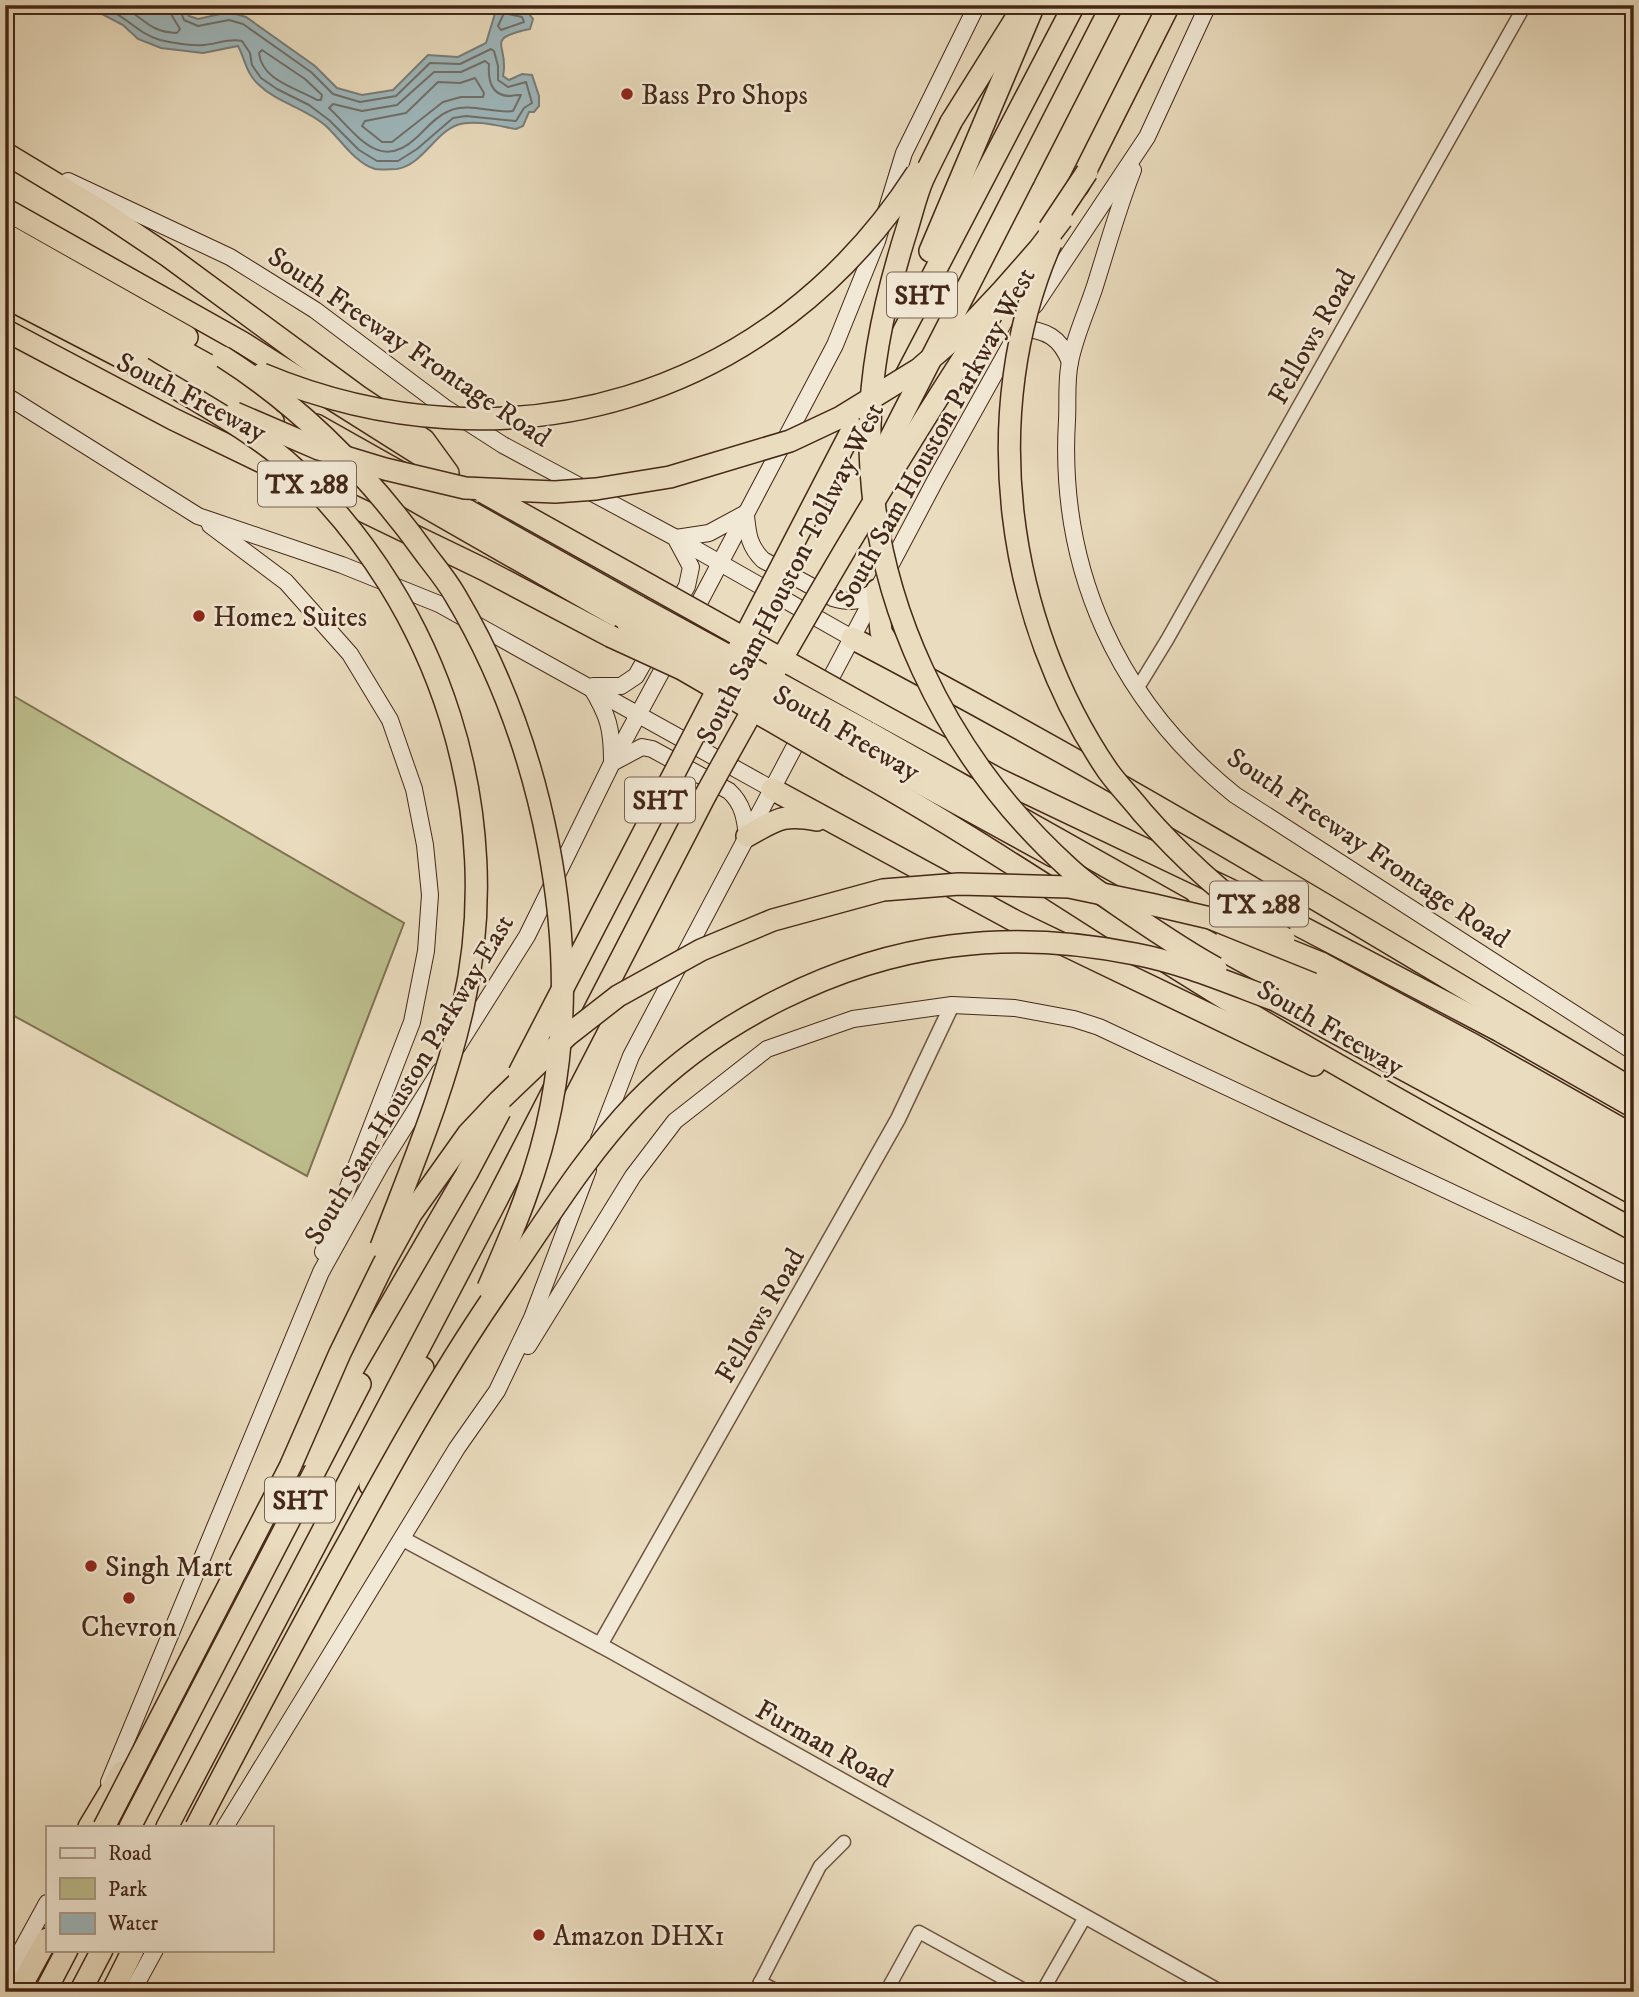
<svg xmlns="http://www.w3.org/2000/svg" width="1639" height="1997" font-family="'IM FELL DW Pica',serif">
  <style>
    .green { fill: #bdbe8d; stroke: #807252; stroke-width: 2 }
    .water { fill: #9eb8bd; stroke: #7a7e7b; stroke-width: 2 }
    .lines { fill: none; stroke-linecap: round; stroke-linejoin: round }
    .shore { stroke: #71706a; stroke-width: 2 }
    .minor-casing { stroke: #6e5441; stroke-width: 15 }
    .tertiary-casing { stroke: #6e5441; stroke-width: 17 }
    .secondary-casing { stroke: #442717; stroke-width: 18 }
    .motorway-casing { stroke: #442717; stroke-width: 24 }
    .minor { stroke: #f1e8d5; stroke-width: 12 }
    .tertiary { stroke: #f1e8d5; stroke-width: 14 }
    .secondary { stroke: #f1e8d5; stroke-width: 16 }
    .motorway { stroke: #eadcbe; stroke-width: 21 }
    .motorway-bridge-casing { stroke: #442717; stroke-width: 24; stroke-linecap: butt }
    .motorway-bridge { stroke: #eadcbe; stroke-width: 21 }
    .poi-dot { fill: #8f2418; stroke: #f1e8d5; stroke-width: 2.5 }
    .labels { text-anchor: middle; stroke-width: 5; stroke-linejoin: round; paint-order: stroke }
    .shield { fill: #f1e8d5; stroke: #786150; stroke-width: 2 }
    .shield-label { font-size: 26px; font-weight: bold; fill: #442717 }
    .poi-label { font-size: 28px; fill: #442717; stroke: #f1e8d5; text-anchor: start }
    .street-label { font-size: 28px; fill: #442717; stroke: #f1e8d5 }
  </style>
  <rect width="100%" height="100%" fill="#eadcbe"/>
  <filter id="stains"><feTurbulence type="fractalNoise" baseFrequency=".00286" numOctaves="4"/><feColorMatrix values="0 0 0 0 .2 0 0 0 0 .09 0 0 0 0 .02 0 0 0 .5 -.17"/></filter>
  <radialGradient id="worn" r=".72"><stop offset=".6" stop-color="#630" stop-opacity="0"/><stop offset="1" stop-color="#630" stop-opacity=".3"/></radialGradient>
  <path class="green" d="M5,691L404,923L307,1176L5,1011Z"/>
  <path class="water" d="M78,5H184L189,16L198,19L229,12L246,17L315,66L337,88L362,95L393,90L428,55L458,57L486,43L497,7L526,10L533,19L530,29C482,39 510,45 503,76L509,80L522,74L532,75L539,96V106L534,112H529L523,126L516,129C499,126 474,119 457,125C435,133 422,165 397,169C391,169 380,170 375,169C355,163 341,140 326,126C306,108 277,103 258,84C246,73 245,59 238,46L203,53L161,48L138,39L123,25L102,14Z"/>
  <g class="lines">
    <g class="shore">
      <path d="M99,5C125,14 136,33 160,40C172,43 192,46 204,45C217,44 229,38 242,41L250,53L252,65L261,78L277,89L309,105L329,120L359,150L377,161H398L417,149L453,118L466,116L516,121L524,108L532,103L526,82L508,87L498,80V66L494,51L491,49L460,64L430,63L396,96L360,102L333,94L311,72L243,24L229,20L198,26L184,20L178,5"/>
      <path d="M120,5C144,17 148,32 177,33L180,29L171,14L170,5"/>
      <path d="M504,13L522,17L524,22L501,30L498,26Z"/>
      <path d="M262,50L305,79L322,95L321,100H317C297,88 262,81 259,53Z"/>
      <path d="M485,61L489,64C488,78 490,96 510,96C514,95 517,95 521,95L513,111C493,114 470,102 449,111C436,116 426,129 416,138C379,173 356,133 329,108L333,104L362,111L397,105L434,72H461Z"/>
      <path d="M475,78L484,93L483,97H461L443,102L392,142H382L362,126L365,121L406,113L438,82L460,83Z"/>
    </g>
    <defs>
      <g id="minor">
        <path d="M1137,689L1167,640L1525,5"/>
        <path d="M760,1982L779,1992"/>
        <path d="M755,1992L820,1866L844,1842"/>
        <path d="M886,1992L919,1932L1028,1992"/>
        <path d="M1042,1992L1085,1917"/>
      </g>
      <g id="tertiary">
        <path d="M403,1539L611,1651L1220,1992"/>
        <path d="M600,1645L898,1119L952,1005"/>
      </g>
      <g id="secondary">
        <path d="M1133,170C1118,208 1107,248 1095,286C1087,311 1075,336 1070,362C1066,380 1068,401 1067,420C1058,570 1118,701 1235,795L1634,1052"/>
        <path d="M68,181L230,257L315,310L444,407L503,445L676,538L852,638"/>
        <path d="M1035,305L1147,137L1208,5"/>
        <path d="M1020,328C1046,330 1060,337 1070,362"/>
        <path d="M5,395L198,516L342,565L439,604L772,789"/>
        <path d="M746,516C748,535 749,546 763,560L833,598C854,604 859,601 877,590"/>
        <path d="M210,525L286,582L350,654L390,720L414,789L425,845L430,895L426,951L412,1022L323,1252"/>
        <path d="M676,538L709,533L746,513"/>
        <path d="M690,620L835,345L877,241L904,153L977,5"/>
        <path d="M593,686H621L636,676L687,586L691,567L677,541"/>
        <path d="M591,687C608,715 612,728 612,761"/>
        <path d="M612,763L642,747L652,749L729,791C743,804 745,818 747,836"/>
        <path d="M457,1047L527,936L612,763L672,652"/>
        <path d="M599,1139L631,1056L936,479L1019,330"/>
        <path d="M528,1346L633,1176L675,1121L767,1049L853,1019L952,1005L1015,1008L1074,1019L1099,1027L1634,1278"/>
        <path d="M109,1782L321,1272L380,1166L440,1071"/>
        <path d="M225,1827L457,1448L497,1391L532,1318L588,1170"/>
        <path d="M5,1980L47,1903"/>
        <path d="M132,1992L155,1950"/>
      </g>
      <g id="motorway">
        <path d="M951,122L1021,10"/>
        <path d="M5,153L101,211L168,256L358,396L424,440L448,473"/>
        <path d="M1024,177L1112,5"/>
        <path d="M1078,186L1169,5"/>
        <path d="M5,209L243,343L438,466"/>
        <path d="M5,234L187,337"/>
        <path d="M930,251L1034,5"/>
        <path d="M5,253L273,401"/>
        <path d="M5,276L273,421"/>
        <path d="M5,297L142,368"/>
        <path d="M5,330L173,419L483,569L610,636"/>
        <path d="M874,388L1074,5"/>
        <path d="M316,425L639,607"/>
        <path d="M356,467L627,622"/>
        <path d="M877,590L881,632L900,662"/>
        <path d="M852,638C1119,778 1376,935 1634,1090"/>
        <path d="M878,713L998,779L1239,894L1500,1031L1634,1107"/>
        <path d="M866,731L1180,908"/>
        <path d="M856,748L1053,856"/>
        <path d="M849,766C991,845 1124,939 1264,1022C1386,1094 1510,1162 1634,1230"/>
        <path d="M772,789L1015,921L1314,1065"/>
        <path d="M747,836C776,820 783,813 817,820"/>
        <path d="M1142,906L1634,1176"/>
        <path d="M1227,933L1634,1155"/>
        <path d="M1321,963L1470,1043L1634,1136"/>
        <path d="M1275,1000L1634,1194"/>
        <path d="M303,1455L467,1173"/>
        <path d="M370,1485L423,1368"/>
        <path d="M89,1827L122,1772"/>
        <path d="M130,1827L360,1384"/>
        <path d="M167,1827L493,1207L705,796"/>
        <path d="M18,1992L47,1939"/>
        <path d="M45,1992L67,1950"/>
        <path d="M80,1992L102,1950"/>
        <path d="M112,1992L133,1950"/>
      </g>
    </defs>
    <use href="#minor" class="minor-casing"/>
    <use href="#tertiary" class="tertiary-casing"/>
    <use href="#secondary" class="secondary-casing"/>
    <use href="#motorway" class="motorway-casing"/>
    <use href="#minor" class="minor"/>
    <use href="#tertiary" class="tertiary"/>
    <use href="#secondary" class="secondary"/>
    <use href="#motorway" class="motorway"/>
    <defs>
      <g id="motorway-bridge">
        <path d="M951,122C942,141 932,160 923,179C916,195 912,213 907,229C887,292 871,360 870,426C867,596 946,758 1071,870C1091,888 1114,902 1135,917C1162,935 1188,953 1216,968"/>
        <path d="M1049,229L1087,172"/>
        <path d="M1051,243C977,412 1005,620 1108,771C1118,785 1131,798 1142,812C1184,860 1231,902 1284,938"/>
        <path d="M223,357C303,408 372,479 427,556C437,569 447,581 455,595C542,741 584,940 551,1107C539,1170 514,1229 488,1288"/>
        <path d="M142,368C191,398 255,431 296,470C440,606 507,813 463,1007C445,1089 411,1168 381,1247"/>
        <path d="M262,374C508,477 772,399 917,173"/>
        <path d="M235,413L319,449L385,469L465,488L555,492L596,489L670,477L790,441L841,417L919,369L973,322L1003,290L1039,249L1062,219"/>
        <path d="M872,474L1024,177"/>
        <path d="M483,492L878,713"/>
        <path d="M639,607L866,731"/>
        <path d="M627,622L856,748"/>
        <path d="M610,636L682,669L849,766"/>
        <path d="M705,796C795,632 889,470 992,314"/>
        <path d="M519,1073L853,428"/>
        <path d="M467,1173L500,1111"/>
        <path d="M104,1827L290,1467L340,1353L383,1265L411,1214L468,1134L499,1101L568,1035L618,996L701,950L773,920L883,890L959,884L1069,887L1150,904L1210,918L1321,963"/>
        <path d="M196,1827C247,1729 299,1631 353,1534C400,1448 448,1362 504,1282C546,1221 585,1156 637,1102C716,1021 838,960 951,946C1011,938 1076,942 1135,954C1183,963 1229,983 1275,1000"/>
      </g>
    </defs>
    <use href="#motorway-bridge" class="motorway-bridge-casing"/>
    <use href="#motorway-bridge" class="motorway-bridge"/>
  </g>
  <g class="poi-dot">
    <circle cx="627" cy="94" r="7"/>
    <circle cx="199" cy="616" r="7"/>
    <circle cx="91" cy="1566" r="7"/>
    <circle cx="129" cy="1598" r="7"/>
    <circle cx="539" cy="1935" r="7"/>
  </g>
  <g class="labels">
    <g class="shield">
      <rect x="887" y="272.5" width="70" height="45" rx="5"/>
      <rect x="258" y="461.5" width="98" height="45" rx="5"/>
      <rect x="625" y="777.5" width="70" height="45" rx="5"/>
      <rect x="1210" y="881.5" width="98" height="45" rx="5"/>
      <rect x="265" y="1477.5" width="70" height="45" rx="5"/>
    </g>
    <g class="shield-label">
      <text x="922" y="304">SHT</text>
      <text x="307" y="493">TX 288</text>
      <text x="660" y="809">SHT</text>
      <text x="1259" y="913">TX 288</text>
      <text x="300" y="1509">SHT</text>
    </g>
    <g class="poi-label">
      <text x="641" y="104">Bass Pro Shops</text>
      <text x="213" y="626">Home2 Suites</text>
      <text x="105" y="1576">Singh Mart</text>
      <text x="129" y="1636" text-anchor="middle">Chevron</text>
      <text x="553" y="1945">Amazon DHX1</text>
    </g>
    <g class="street-label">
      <text transform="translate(1311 336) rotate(-61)" y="10">Fellows Road</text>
      <text transform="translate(410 346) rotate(34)" y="10">South Freeway Frontage Road</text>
      <text transform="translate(192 396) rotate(27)" y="10">South Freeway</text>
      <text transform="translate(934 437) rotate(-61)" y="10">South Sam Houston Parkway West</text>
      <text transform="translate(789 573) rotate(-63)" y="10">South Sam Houston Tollway West</text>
      <text transform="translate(847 732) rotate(30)" y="10">South Freeway</text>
      <text transform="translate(1369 847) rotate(34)" y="10">South Freeway Frontage Road</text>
      <text transform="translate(1331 1027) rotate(30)" y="10">South Freeway</text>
      <text transform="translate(408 1079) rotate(-59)" y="10">South Sam Houston Parkway East</text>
      <text transform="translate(759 1315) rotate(-60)" y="10">Fellows Road</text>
      <text transform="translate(825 1743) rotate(29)" y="10">Furman Road</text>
    </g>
  </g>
  <rect width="1639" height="1997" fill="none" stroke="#eadcbe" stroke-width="28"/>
  <rect x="7" y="7" width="1625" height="1983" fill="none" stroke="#442717" stroke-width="3.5"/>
  <rect x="14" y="14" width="1611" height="1969" fill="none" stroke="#442717" stroke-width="2"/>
  <rect x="46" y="1826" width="228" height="126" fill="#f1e8d5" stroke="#ac9b89" stroke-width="2"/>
  <rect x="60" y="1848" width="35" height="10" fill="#f1e8d5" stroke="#ac9b89" stroke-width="2"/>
  <text x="108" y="1860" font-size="21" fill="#442717">Road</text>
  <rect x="60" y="1878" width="35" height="21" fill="#bdbe8d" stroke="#ac9b89" stroke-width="2"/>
  <text x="108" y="1896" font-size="21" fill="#442717">Park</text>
  <rect x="60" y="1913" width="35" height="21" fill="#9eb8bd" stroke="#ac9b89" stroke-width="2"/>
  <text x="108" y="1930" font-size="21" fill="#442717">Water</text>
  <rect width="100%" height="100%" filter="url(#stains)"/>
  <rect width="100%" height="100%" fill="url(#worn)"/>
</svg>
